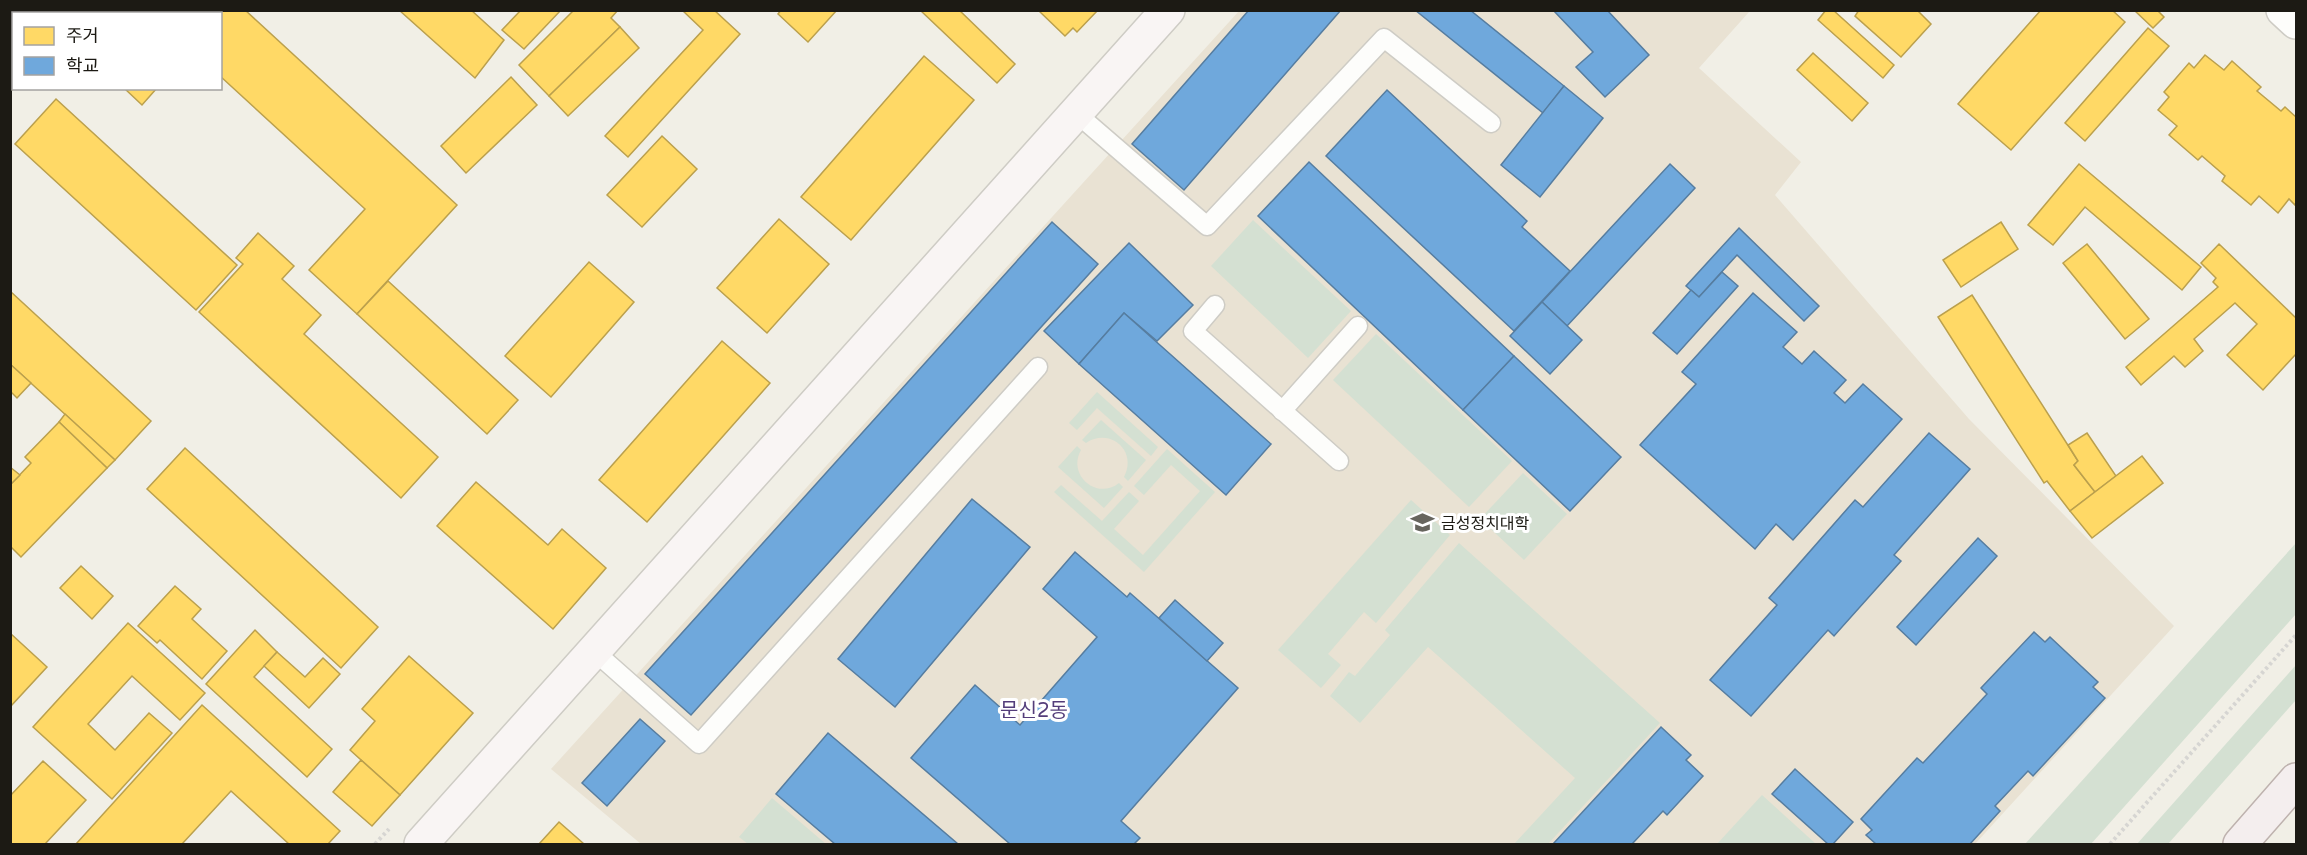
<svg xmlns="http://www.w3.org/2000/svg" width="2307" height="855" font-family="'Varela Round','Noto Sans KR',sans-serif">
  <style>
    .industrial { fill: #e9e2d3 }
    .green { fill: #d4e0d2 }
    .homes { fill: #ffd966; stroke: #bba04d; stroke-width: 1.5 }
    .schools { fill: #6fa8dc; stroke: #567da0; stroke-width: 1.5 }
    .lines { fill: none; stroke-linecap: round; stroke-linejoin: round }
    .lane-casing { stroke: #ceccc5; stroke-width: 21 }
    .street-casing { stroke: #ceccc5; stroke-width: 36 }
    .secondary-casing { stroke: #ceccc5; stroke-width: 36 }
    .primary-casing { stroke: #beb2ae; stroke-width: 36 }
    .path { stroke: #d6d5d2; stroke-width: 4; stroke-dasharray: 3 3; stroke-linecap: butt }
    .lane { stroke: #fdfdfb; stroke-width: 18 }
    .street { stroke: #fdfdfb; stroke-width: 33 }
    .secondary { stroke: #f9f5f4; stroke-width: 33 }
    .primary { stroke: #f4eeee; stroke-width: 33 }
    .labels { text-anchor: middle; stroke-width: 6; stroke-linejoin: round; paint-order: stroke }
    .poi-label { font-size: 16px; fill: #1c1a14; stroke: #fff; text-anchor: start }
    .quarter-label { font-size: 20px; fill: #533d7a; stroke: #fff }
  </style>
  <rect width="100%" height="100%" fill="#f1efe6"/>
  <path class="industrial" d="M1239,11H1747L1749,12L1699,68L1801,162L1775,195L1969,419L2174,626L1975,844H641L551,769Z"/>
  <g class="green">
    <path d="M1253,220L1351,311L1308,358L1211,266Z"/>
    <path d="M1376,334L1512,461L1469,507L1333,380Z"/>
    <path d="M1097,392L1158,447L1151,456L1097,408L1077,430L1069,423Z"/>
    <path d="M1101,420L1146,460L1128,481L1124,477C1138,451 1110,427 1086,443L1082,440Z"/>
    <path d="M1077,446L1081,450C1067,474 1096,501 1119,483L1123,487L1104,508L1058,467Z"/>
    <path d="M1167,449L1215,492L1144,572L1054,492L1061,485L1102,521L1129,492L1139,501L1114,529L1143,555L1200,491L1171,465L1144,495L1134,486Z"/>
    <path d="M1523,473L1567,514L1524,560L1480,519Z"/>
    <path d="M1411,500L1450,535L1376,623L1364,612L1328,654L1341,665L1321,688L1278,650Z"/>
    <path d="M1459,543L1660,723L1548,844H1514L1575,778L1428,647L1360,723L1330,696L1349,672L1355,676L1390,635L1385,630Z"/>
    <path d="M2296,543V614L2091,844H2025Z"/>
    <path d="M2296,665V700L2168,844H2137Z"/>
    <path d="M1762,795L1816,844H1717Z"/>
    <path d="M772,798L826,844H748L739,837Z"/>
  </g>
  <g class="homes">
    <path d="M142,10H245L457,205L357,314L309,270L365,209L220,76V14H139Z"/>
    <path d="M399,10H471L504,40L475,78Z"/>
    <path d="M521,10H561L524,49L502,30Z"/>
    <path d="M574,10H618L611,18L620,27L549,96L519,65Z"/>
    <path d="M682,10H714L740,34L628,157L605,136L703,30Z"/>
    <path d="M781,10H837L808,42L778,14Z"/>
    <path d="M920,10H959L1015,64L997,83Z"/>
    <path d="M1038,10H1098L1077,32L1073,28L1065,36Z"/>
    <path d="M1826,10H1833L1894,65L1883,78L1818,20Z"/>
    <path d="M1859,10H1917L1931,24L1901,57L1855,16Z"/>
    <path d="M2041,10H2112L2125,22L2011,150L1958,104Z"/>
    <path d="M2134,10H2157L2164,17L2153,28Z"/>
    <path d="M620,27L639,48L568,116L549,96Z"/>
    <path d="M2148,28L2169,46L2085,141L2065,123Z"/>
    <path d="M10,52L14,55V88L10,92Z"/>
    <path d="M1813,53L1868,103L1852,121L1797,70Z"/>
    <path d="M2205,55L2224,70L2232,61L2261,87L2257,91L2281,111L2285,107L2296,117V202L2295,205L2289,199L2278,213L2259,196L2251,205L2222,181L2225,176L2202,156L2198,160L2169,135L2177,126L2158,110L2169,97L2164,92L2189,63L2194,68Z"/>
    <path d="M924,56L974,100L851,240L801,197Z"/>
    <path d="M511,77L537,105L466,173L441,146Z"/>
    <path d="M124,88H157L142,105Z"/>
    <path d="M56,99L237,265L196,310L15,144Z"/>
    <path d="M662,136L697,169L642,227L607,195Z"/>
    <path d="M2079,164L2201,267L2182,290L2085,207L2053,245L2028,225Z"/>
    <path d="M779,219L829,264L767,333L717,288Z"/>
    <path d="M2001,222L2018,249L1961,287L1943,260Z"/>
    <path d="M258,233L294,266L282,279L321,315L304,334L438,457L401,498L199,312L243,264L236,258Z"/>
    <path d="M2087,244L2149,319L2125,339L2063,263Z"/>
    <path d="M2219,244L2296,318V354L2263,390L2227,355L2257,324L2235,303L2194,339L2203,351L2185,367L2174,356L2141,385L2126,367L2218,287L2213,282L2216,278L2201,263Z"/>
    <path d="M589,262L634,302L551,397L505,356Z"/>
    <path d="M388,281L518,400L487,434L357,314Z"/>
    <path d="M10,291L151,421L115,460L10,364Z"/>
    <path d="M1972,295L2078,461L2074,465L2095,492L2070,511L2047,481L2044,483L1938,317Z"/>
    <path d="M722,341L770,383L647,522L599,480Z"/>
    <path d="M10,364L31,383L17,398L10,391Z"/>
    <path d="M65,414L115,460L107,468L59,422Z"/>
    <path d="M59,422L107,468L21,557L10,546V485L31,463L25,457Z"/>
    <path d="M2087,433L2116,476L2095,492L2074,465L2078,461L2068,445Z"/>
    <path d="M185,448L378,627L341,668L147,489Z"/>
    <path d="M2142,456L2163,483L2092,538L2070,511Z"/>
    <path d="M10,467L20,475L10,485Z"/>
    <path d="M476,482L548,545L562,529L606,568L553,629L437,526Z"/>
    <path d="M81,566L113,596L92,619L60,588Z"/>
    <path d="M175,586L201,609L192,619L227,651L202,679L160,640L157,643L138,626Z"/>
    <path d="M128,623L205,693L180,720L132,676L88,724L115,750L149,713L172,733L112,799L33,727Z"/>
    <path d="M255,630L277,652L254,677L332,749L307,777L206,684Z"/>
    <path d="M10,633L47,667L10,707Z"/>
    <path d="M277,652L305,677L323,658L340,674L309,708L264,666Z"/>
    <path d="M409,656L473,713L400,795L350,750L375,721L362,709Z"/>
    <path d="M202,705L340,831L328,844H289L231,791L182,844H76Z"/>
    <path d="M361,760L400,795L372,826L333,792Z"/>
    <path d="M43,761L86,800L45,844H10V796Z"/>
    <path d="M559,822L584,844H539Z"/>
  </g>
  <g class="schools">
    <path d="M1249,10H1341L1184,190L1132,144Z"/>
    <path d="M1415,10H1470L1564,86L1543,113Z"/>
    <path d="M1553,10H1607L1649,55L1605,97L1576,67L1593,52Z"/>
    <path d="M1564,86L1603,118L1540,197L1501,165Z"/>
    <path d="M1387,90L1527,221L1522,227L1570,271L1514,331L1326,156Z"/>
    <path d="M1309,162L1514,356L1463,410L1258,216Z"/>
    <path d="M1670,164L1695,188L1567,326L1542,302Z"/>
    <path d="M1052,222L1098,264L691,715L645,674Z"/>
    <path d="M1739,228L1819,306L1804,321L1737,255L1699,297L1686,286Z"/>
    <path d="M1129,243L1193,305L1157,341L1124,313L1079,364L1044,331Z"/>
    <path d="M1722,272L1738,286L1677,354L1653,333L1691,290L1699,297Z"/>
    <path d="M1753,293L1797,332L1783,347L1802,364L1814,351L1846,380L1834,393L1845,403L1863,384L1902,419L1793,540L1776,524L1755,549L1640,445L1696,384L1682,372Z"/>
    <path d="M1542,302L1582,340L1550,374L1510,336Z"/>
    <path d="M1124,313L1271,444L1226,495L1079,364Z"/>
    <path d="M1514,356L1621,457L1570,511L1463,410Z"/>
    <path d="M1929,433L1970,469L1894,555L1901,561L1834,636L1828,630L1751,716L1710,680L1777,605L1769,598L1855,500L1863,507Z"/>
    <path d="M972,499L1030,547L895,707L838,659Z"/>
    <path d="M1978,538L1997,556L1916,645L1897,627Z"/>
    <path d="M1075,552L1127,597L1130,593L1238,688L1121,821L1140,838L1134,844H1010L911,758L975,685L1020,725L1097,637L1043,589Z"/>
    <path d="M1175,600L1223,643L1207,661L1159,618Z"/>
    <path d="M2034,632L2045,642L2050,637L2098,682L2093,687L2105,698L2033,776L2028,771L1995,806L2000,811L1970,844H1876L1866,835L1872,830L1861,819L1917,758L1923,763L1987,694L1981,688Z"/>
    <path d="M640,719L665,741L607,806L582,783Z"/>
    <path d="M1661,727L1691,755L1686,760L1703,776L1667,815L1663,811L1632,844H1553Z"/>
    <path d="M828,733L958,844H835L776,794Z"/>
    <path d="M1795,769L1853,822L1833,844H1828L1772,794Z"/>
  </g>
  <g class="lines">
    <defs>
      <g id="lane">
        <path d="M1076,113L1207,226L1384,38L1491,123"/>
        <path d="M1215,305L1193,331L1339,461"/>
        <path d="M1282,411L1358,326"/>
        <path d="M594,651L699,744L1038,367"/>
      </g>
      <path id="street" d="M2283,10L2296,22"/>
      <path id="secondary" d="M421,844L1168,10"/>
      <path id="primary" d="M2240,844L2296,780"/>
    </defs>
    <use href="#lane" class="lane-casing"/>
    <use href="#street" class="street-casing"/>
    <use href="#secondary" class="secondary-casing"/>
    <use href="#primary" class="primary-casing"/>
    <g class="path">
      <path d="M375,844L389,829"/>
      <path d="M2110,844L2296,635"/>
    </g>
    <use href="#lane" class="lane"/>
    <use href="#street" class="street"/>
    <use href="#secondary" class="secondary"/>
    <use href="#primary" class="primary"/>
  </g>
  <defs>
    <symbol id="university-bare" viewBox="-9 -9 18 18"><path d="M0-5L7-2L0 1L-7-2ZM-4 1L0 2.5L4 1V4Q0 6-4 4Z" fill="#67655e" stroke="#fff" stroke-width="2.5" paint-order="stroke"/></symbol>
  </defs>
  <g fill-rule="evenodd">
    <use href="#university-bare" x="1406" y="506" width="33" height="33"/>
  </g>
  <g class="labels">
    <g class="poi-label">
      <text x="1441" y="529">금성정치대학</text>
    </g>
    <g class="quarter-label">
      <text x="1034" y="717">문신2동</text>
    </g>
  </g>
  <rect width="2307" height="855" fill="none" stroke="#1c1a14" stroke-width="24"/>
  <rect x="12" y="12" width="210" height="78" fill="#ffffff" stroke="#a4a3a1" stroke-width="1.5"/>
  <rect x="24" y="27" width="30" height="18" fill="#ffd966" stroke="#a4a3a1" stroke-width="1.5"/>
  <text x="66" y="42" font-size="18" fill="#1c1a14">주거</text>
  <rect x="24" y="57" width="30" height="18" fill="#6fa8dc" stroke="#a4a3a1" stroke-width="1.5"/>
  <text x="66" y="72" font-size="18" fill="#1c1a14">학교</text>
</svg>
